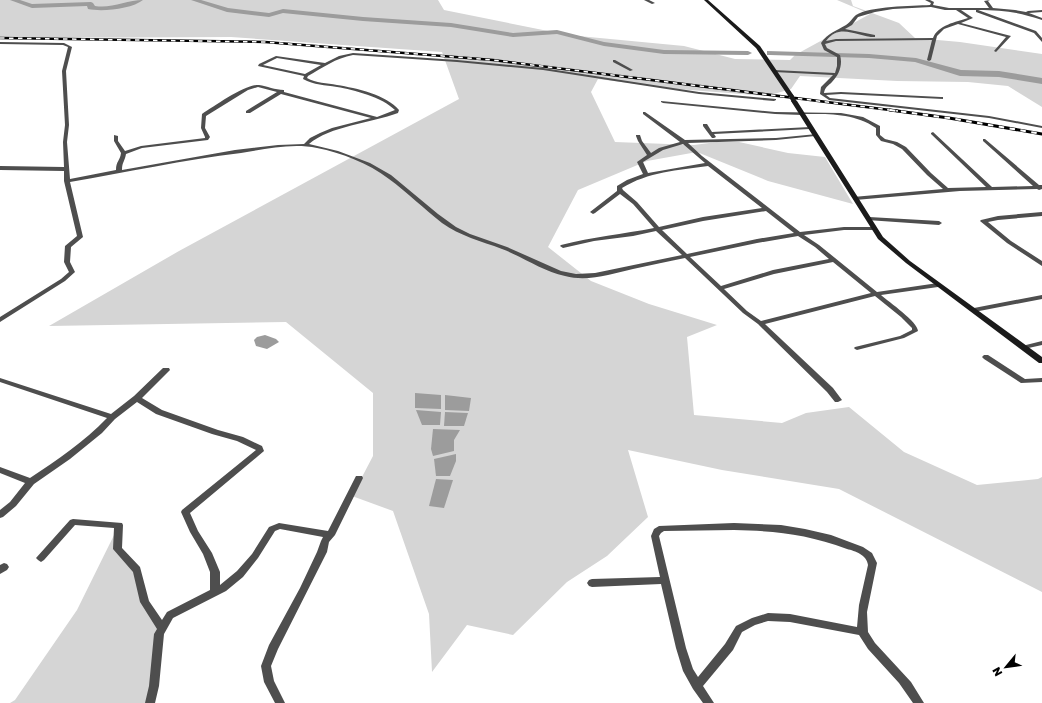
<svg xmlns="http://www.w3.org/2000/svg" width="1042" height="703" font-family="'Golos Text',sans-serif">
  <style>
    .green { fill: #d5d5d5 }
    .water { fill: #9c9c9c }
    .lines { fill: none; stroke-linecap: round; stroke-linejoin: round }
    .river { fill: #9c9c9c; fill-rule: evenodd }
    .street { fill: #4e4e4e; fill-rule: evenodd }
    .secondary { fill: #1b1b1b; fill-rule: evenodd }
    .rail-far1-casing { stroke: #000; stroke-width: 2.5 }
    .rail-casing { stroke: #000; stroke-width: 3 }
    .rail-far1 { stroke: #fff; stroke-width: 1.5; stroke-dasharray: 4.5; stroke-linecap: butt }
    .rail { stroke: #fff; stroke-width: 2; stroke-dasharray: 5.5; stroke-linecap: butt }
    .secondary-bridge { stroke: #1b1b1b; stroke-width: 4.5 }
  </style>
  <rect width="100%" height="100%" fill="#fff"/>
  <g class="green">
    <path d="M0,0H438L444,10L568,35L684,46L735,59L790,60L795,55L870,14L837,0H851L853,6L899,23L915,38L960,42L1042,54V107L1008,86L968,82L897,81L800,76L791,89L767,96L677,89L598,79L591,92L615,142L694,145L717,142H739L788,153L825,157L853,204L768,181L697,152L647,161L578,190L548,247L591,281L649,304L717,325L687,337L694,415L782,423L806,413L849,407L904,452L977,485L1038,479L1042,477V592L839,489L722,470L628,450L648,517L607,556L567,582L513,635L467,625L432,672L429,614L393,511L352,496L373,456V393L286,322L49,326L179,251L459,99L442,52L231,37L0,38Z"/>
    <path d="M119,525L117,549L137,570L145,602L162,628L150,703H10L15,700L77,610Z"/>
  </g>
  <g class="water">
    <path d="M265,335L276,339L279,342L267,349L256,346L254,340L257,337Z"/>
    <path d="M415,393L441,395V409L415,408Z"/>
    <path d="M445,395L471,398L469,411L445,410Z"/>
    <path d="M416,410L441,412L440,425H422Z"/>
    <path d="M445,412L468,413L464,426H444Z"/>
    <path d="M433,429L460,430L454,440V451L433,456L431,449Z"/>
    <path d="M456,454V461L450,476H436L434,459Z"/>
    <path d="M436,479L453,480L444,508L429,506Z"/>
  </g>
  <g class="lines">
    <g class="river">
      <path d="M10,0H20L32,4L91,2L93,3L95,6C111,9 127,0 143,0C132,9 102,12 88,9L87,6L32,8Z"/>
      <path d="M191,0H201L228,8L269,13L283,9L363,17L451,23L513,33L557,30L604,42L664,50L748,51L752,53L748,55L664,54L604,46L557,34L513,37L451,27L363,21L283,13L269,17L227,12Z"/>
      <path d="M767,51L869,54L916,58L961,70L999,71L1042,78V84L999,77L960,76L915,62L869,58L770,55H767Z"/>
    </g>
    <g class="street">
      <path d="M644,0H649L655,3L652,4Z"/>
      <path d="M925,0H930L934,2L933,5L949,8H989L984,1L990,0L988,1L993,8L1015,10L1026,12L1028,11L1042,10V12L1029,13L1042,18V20C1018,12 1003,10 978,10L1036,31L1042,38V42L1034,33L976,12V10H961L973,18L961,23L1011,36L996,52L994,51L1006,37L958,24L944,29L937,36L931,60L929,61L927,60L932,40L836,41L825,44L827,48L840,55C843,65 839,75 832,82C828,86 825,87 824,93L841,92L941,97H943V99L841,94L826,95L830,98L989,116L1042,126V128L989,118L829,100L820,94L821,87L833,75L774,72L772,71L774,70L835,73L837,66V57L824,50L821,43C828,33 836,31 846,25C851,22 852,18 856,15C870,6 912,6 930,5L931,3ZM931,7L945,10H956L968,18C956,22 938,25 933,38L836,39L826,41C840,22 857,37 875,37V35L845,29L852,25L858,17L875,12L893,9Z"/>
      <path d="M0,42L64,43L72,47L66,71L69,125L67,142L70,179L116,170C116,161 120,161 121,153L114,141V135L118,136V141L125,151L141,146L205,138V137L201,128L202,114C215,106 245,84 259,85C267,86 275,90 284,90V92L377,117L395,110C382,97 354,90 337,87C325,85 314,85 303,79L304,76L258,66L259,64L276,56L325,63L339,56L353,53L457,60L543,68L699,92L776,99V100L774,101L699,94L543,70L457,62L353,55C336,58 322,68 308,76L307,78C316,83 327,83 337,85C356,88 387,95 399,110L398,113C371,123 330,126 309,144L338,151L370,163L391,175L438,214L456,227L470,234L507,247L561,271L576,274L595,273L682,255L656,231L633,236L594,241L563,248L560,246L561,245C592,237 623,234 654,228L633,204L620,194L595,213L593,214L590,212L617,191V186L627,180L643,174L637,162L647,155L638,141L636,136V135H640L642,141L651,153L659,148L680,142L643,114V112H645L685,140L776,138L817,134V135L815,136L776,140L688,143L702,156L800,232L844,227H875V229L873,230H844L804,235L819,245L877,292L938,283L941,285L938,287L881,295C889,302 918,322 918,331L904,338L857,350L855,349L854,348L855,347L900,336L912,330V328L901,317L875,296L765,324L833,388L842,400L838,402H835L827,392L758,324L743,313L685,258C667,262 650,265 633,269C611,274 588,282 565,276C542,271 523,257 502,249C481,241 460,236 442,223C424,209 407,192 389,179C368,163 342,153 317,148C292,143 266,149 241,153C184,160 127,172 70,182L83,237L71,247L70,262L75,272L65,281L0,322V317L61,279L69,272L64,262L65,246L77,236L64,181V171L0,170V166L64,167L63,142L65,125L62,71L68,47L63,45L0,44ZM277,58L321,65L305,74L263,65ZM258,87L277,92L246,111V113H250L281,94L371,118L332,128L320,133L310,138L304,144L278,145L235,150L122,170C122,162 125,161 126,154L142,148L208,140L210,137L205,128L206,116L248,90ZM683,144L705,163L648,173L643,162L663,150ZM708,166L762,208L703,217L659,227L637,202L623,190L622,188C648,172 678,170 708,166ZM766,211L794,233L757,239L687,254L662,230L703,221ZM798,236L815,247L829,259L773,270L721,286L690,257L757,243ZM833,262L871,293L761,321L747,311L724,289L774,274Z"/>
      <path d="M613,60H615L633,70L630,71L613,62Z"/>
      <path d="M661,101L775,112L841,113L863,117L880,126V135L885,139L897,142L906,147L931,173L948,188L986,187L931,134V133L933,132L992,187L1033,186L983,141V139H985L1039,185H1042V189L1039,190L1037,189L960,191L855,200L853,199V197L943,189L927,175L902,149L893,144L881,141L876,135V128C854,113 829,114 804,114L802,115L775,114L663,103L661,102Z"/>
      <path d="M703,124H707L712,132L810,127L812,128L810,129L714,134L716,137L714,138H712L703,126Z"/>
      <path d="M1042,212V216L998,220L988,222L1011,241L1042,261V266L1007,243L980,221L981,220L998,216Z"/>
      <path d="M869,217L939,221L942,223L939,225L867,220V218Z"/>
      <path d="M1042,295V299L974,312L971,310L974,308Z"/>
      <path d="M1042,341V345L1024,349L1021,347L1022,346Z"/>
      <path d="M984,355H988L1025,379L1042,378V382L1021,383L984,359L982,357Z"/>
      <path d="M163,368H169L170,370L142,398L162,410L218,430L243,437L262,446L264,451L190,513L198,531L212,553L220,572V585L237,571L252,554L269,527L279,523L328,531L356,476H362L363,478L335,535L329,542L327,552L278,649L271,666L274,681L285,703H275L264,682L261,666L269,645L300,588L317,552L321,541L323,537L280,529L275,531L258,558L243,577L226,591L173,618L164,634L159,686L155,703H145L149,686L154,634L157,629L140,602L133,572L113,549L114,528L75,525L44,560L41,562L38,560L36,558L70,520L73,519L122,523L123,525L122,548L140,567L149,601L162,620L167,612L210,590V572L203,554L190,532L181,512L182,510L256,450L237,441L212,434L156,414L137,402L115,419L102,433L70,459L34,484L16,506L3,517L0,518V510L10,502L25,483L0,473V467L30,478C57,460 84,442 107,418L0,382V378L111,414L134,396Z"/>
      <path d="M734,523L781,525L805,529L831,535L863,547L872,553L877,563L867,612L868,632L875,643L911,682L924,703H913L899,683L868,649L859,635L790,622L768,621L755,625L742,632L733,650L703,686L714,703H703L693,689L683,671L676,648L661,584L592,587L589,586L587,583L589,580L592,579L660,577L651,536L654,529L659,526ZM734,530C776,531 807,534 847,549C855,551 867,555 868,565L859,605L857,627L790,614L768,613L752,618L736,626L725,644L698,677L693,669L686,648L659,536L661,533L664,531Z"/>
      <path d="M4,563L7,564L9,567L7,570L0,574V565Z"/>
    </g>
    <g class="secondary">
      <path d="M704,0H708L760,46L794,96L793,97H789L756,48Z"/>
      <path d="M794,99L797,101L883,237L910,261L1042,357V363H1039L906,263L878,239L791,101Z"/>
    </g>
    <defs>
      <path id="rail-far1" d="M0,38L265,42L493,60L898,111"/>
      <path id="rail" d="M890,110L949,118L1042,134"/>
    </defs>
    <use href="#rail-far1" class="rail-far1-casing"/>
    <use href="#rail" class="rail-casing"/>
    <use href="#rail-far1" class="rail-far1"/>
    <use href="#rail" class="rail"/>
    <path class="secondary-bridge" d="M791,96L794,101"/>
  </g>
  <g transform="translate(1006 667) rotate(241)" stroke="#ffffff" stroke-width="3" paint-order="stroke">
  <path d="M0-3L7 15L0 10L-7 15Z" fill="#000000"/>
  <text y="-6" font-size="11" font-weight="bold" text-anchor="middle" fill="#000000">N</text>
  </g>
</svg>
